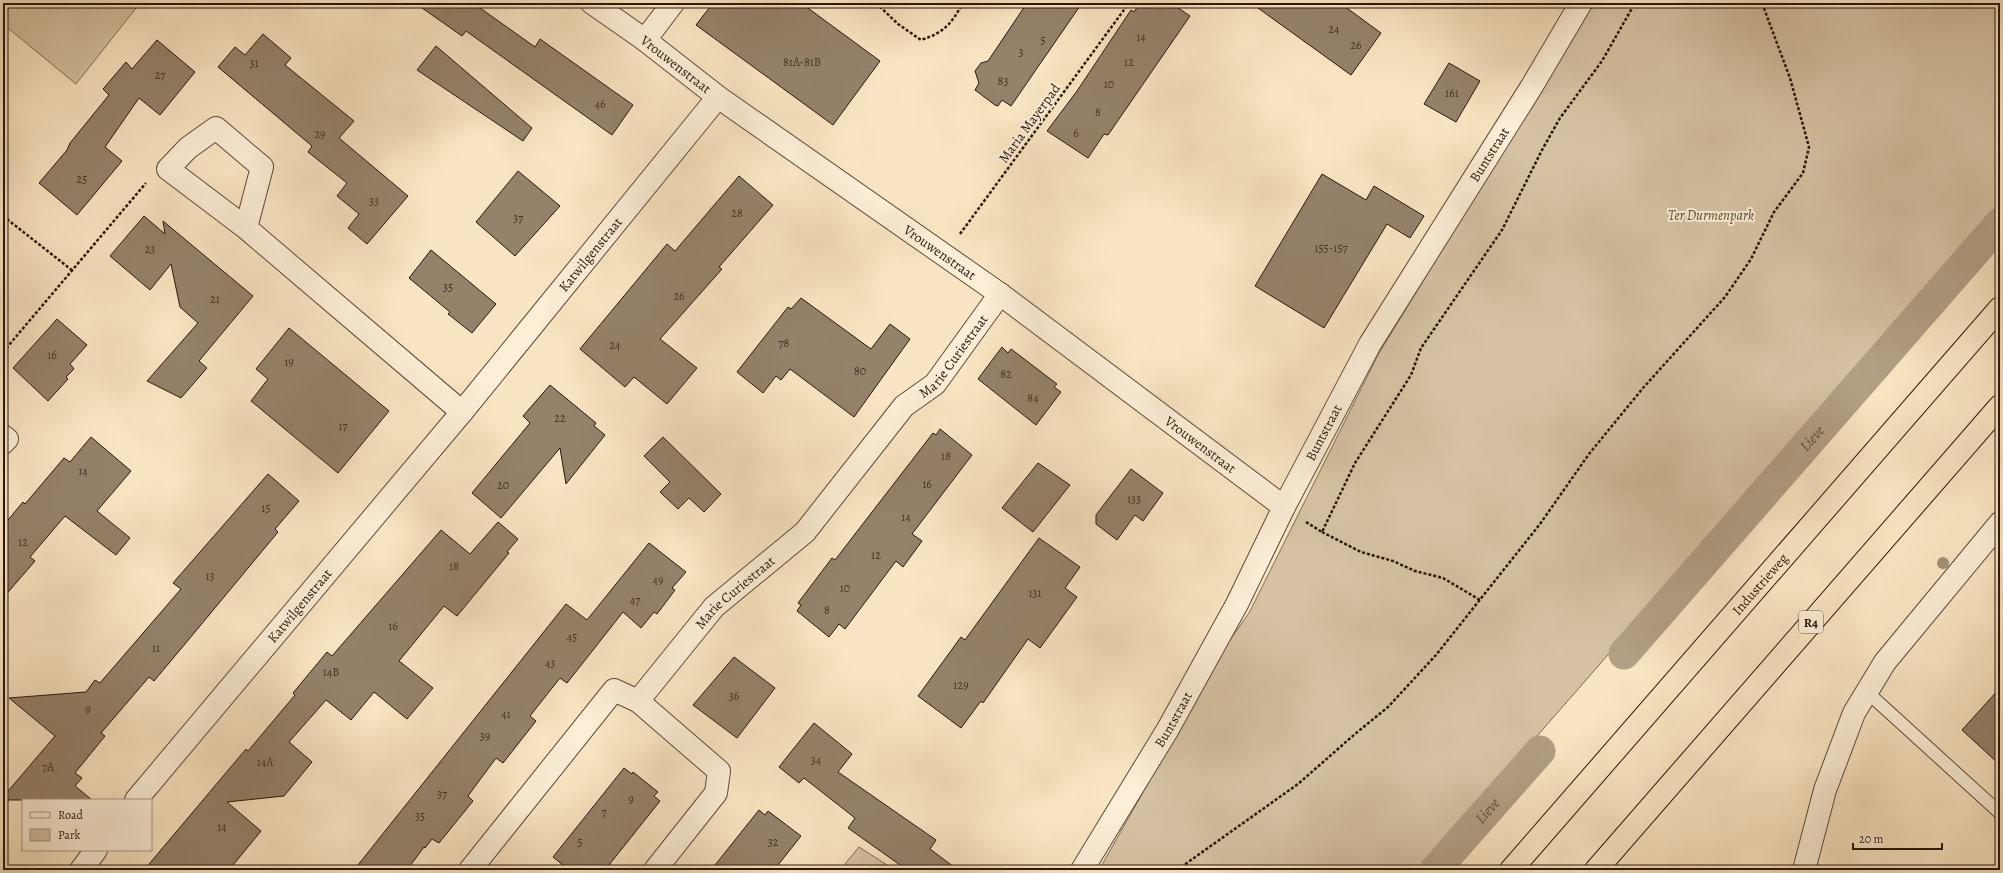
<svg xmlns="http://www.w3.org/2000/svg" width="2003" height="873" font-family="Alegreya,serif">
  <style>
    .green { fill: #d6c2a3; stroke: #7e6c58 }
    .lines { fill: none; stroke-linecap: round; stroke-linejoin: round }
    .canal { stroke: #b29f84; stroke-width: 31 }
    .building { fill: #95826b; stroke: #27170c }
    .service-casing { stroke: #5c4a3a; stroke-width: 14 }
    .minor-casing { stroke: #5c4a3a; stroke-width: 24 }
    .trunk-casing { stroke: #27170c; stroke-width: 24 }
    .path { stroke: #27170c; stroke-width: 2.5; stroke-dasharray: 3 2; stroke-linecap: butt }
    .service { stroke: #fceed7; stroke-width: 12 }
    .minor { stroke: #fceed7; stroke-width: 22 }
    .trunk { stroke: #fae5c2; stroke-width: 22 }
    .tree { fill: #a39077 }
    .labels { text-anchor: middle; stroke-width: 4; stroke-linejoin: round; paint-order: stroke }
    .number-label { font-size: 12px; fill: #423224 }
    .shield { fill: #fceed7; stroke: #675849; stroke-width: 1 }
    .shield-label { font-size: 13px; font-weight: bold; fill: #27170c }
    .street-label { font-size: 14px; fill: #27170c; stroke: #fceed7 }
    .park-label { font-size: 14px; font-style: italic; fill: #5c4a39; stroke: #fceed7 }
    .water-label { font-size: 15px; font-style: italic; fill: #5f4d3c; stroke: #fceed7 }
  </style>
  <rect width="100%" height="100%" fill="#fae5c2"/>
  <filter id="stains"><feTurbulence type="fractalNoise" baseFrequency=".005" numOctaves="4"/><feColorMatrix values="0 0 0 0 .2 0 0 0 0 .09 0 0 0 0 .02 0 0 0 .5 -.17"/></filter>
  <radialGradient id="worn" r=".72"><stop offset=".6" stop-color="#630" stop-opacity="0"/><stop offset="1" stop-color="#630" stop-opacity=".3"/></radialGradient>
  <g class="green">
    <path d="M3,3H140L76,84L3,24Z"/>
    <path d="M1593,3H2000V206L1420,870H1099L1227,644L1249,613L1379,353Z"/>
    <path d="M859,847L895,870H840Z"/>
  </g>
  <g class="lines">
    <g class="canal">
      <path id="s1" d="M1624,654L2000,223"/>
      <path id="s2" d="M1435,870L1540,751"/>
    </g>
  </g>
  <g class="building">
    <path d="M415,3H473L535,47L540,39L633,105L612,135L466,31L462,36Z"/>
    <path d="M713,3H801L880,61L833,125L696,25Z"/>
    <path d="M1027,3H1082L1011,106L1002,100L998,106L995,105L975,90L979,83L975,71L981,63L988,61Z"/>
    <path d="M1140,3H1171L1190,16L1108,135L1104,134L1088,158L1047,131L1077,91L1131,10L1134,12Z"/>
    <path d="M1251,3H1340L1381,33L1351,75Z"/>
    <path d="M263,34L291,58L285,65L354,121L339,138L408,196L367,244L348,228L359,214L337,196L347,183L308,152L312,146L218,67L235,47L245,55Z"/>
    <path d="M157,40L195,72L160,115L139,98L105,147L122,161L77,215L39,183L67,150L70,143L109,95L103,89L126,62L132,69Z"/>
    <path d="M436,46L532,128L523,141L417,70Z"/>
    <path d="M1449,63L1480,81L1456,122L1424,104Z"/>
    <path d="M518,171L560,206L515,256L476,222Z"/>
    <path d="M1322,174L1366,200L1374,186L1424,216L1410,238L1387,224L1324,328L1255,286Z"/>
    <path d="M739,176L773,205L719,267L722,269L660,339L697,368L667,404L634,377L625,387L580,349L667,244L675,251Z"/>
    <path d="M144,216L165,234L163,221L253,296L199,361L207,368L181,398L147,381L198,323L180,307L171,264L150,290L110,256Z"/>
    <path d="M431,250L496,304L472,333L448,314L450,312L409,278Z"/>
    <path d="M801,298L871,349L890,324L910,339L854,417L790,369L781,380L776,376L763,393L737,372L788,307L791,309Z"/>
    <path d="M57,319L87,345L70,364L74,369L66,377L68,379L48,401L13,368Z"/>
    <path d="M289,328L389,411L338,473L251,401L268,379L256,369Z"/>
    <path d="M1002,347L1008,353L1011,349L1057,384L1054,387L1061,392L1036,425L978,379Z"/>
    <path d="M550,385L596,423L594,426L605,435L566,484L560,448L501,518L472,493L530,423L523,416Z"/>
    <path d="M940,429L972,455L912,534L922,541L903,567L896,561L845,629L839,624L829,637L797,611L801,605L798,603L832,558L835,560L933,433L936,435Z"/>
    <path d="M91,437L131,471L97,511L130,538L116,555L65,516L30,557L35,561L3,598V526L23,502L25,504L64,458L70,462Z"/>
    <path d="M663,437L721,494L704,512L689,498L678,509L660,492L670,482L644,456Z"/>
    <path d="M1038,463L1070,485L1033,532L1002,508Z"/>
    <path d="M1131,469L1163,493L1143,521L1135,515L1117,540L1096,524V515Z"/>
    <path d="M268,474L299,501L275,529L278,532L185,644L154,681L149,677L101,733L105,736L75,773L82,778L75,786L92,800H3V797L55,736L9,698L86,692L95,680L100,683L181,589L173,583Z"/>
    <path d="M498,522L518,539L507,552L509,553L457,616L444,606L399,661L433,688L407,719L374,692L351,720L326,700L289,742L312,762L284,796L227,802L261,831L229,870H144L246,749L248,751L295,695L293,693L327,652L332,656L441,530L470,554Z"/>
    <path d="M1039,538L1080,567L1065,588L1077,597L1040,648L1028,639L983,703L981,701L961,728L918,696L961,637L965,640Z"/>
    <path d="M649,543L686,572L672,588L675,590L657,614L654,612L641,628L623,612L567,683L560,678L530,716L536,721L503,763L496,758L468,796L473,801L439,843L432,839L425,848L424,847L407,870H354L566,604L587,620Z"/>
    <path d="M734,657L775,688L737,738L693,705Z"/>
    <path d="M2000,688V765L1962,730Z"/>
    <path d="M814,723L852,754L838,772L936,840L930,849L958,870H907L848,828L855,818L804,778L799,783L779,767Z"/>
    <path d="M624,768L632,774L633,772L658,792L654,796L660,801L605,870H569L553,857Z"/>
    <path d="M759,810L765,815L768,811L801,836L774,870H711Z"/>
  </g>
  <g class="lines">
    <defs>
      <path id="service" d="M1867,692L2000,813"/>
      <g id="minor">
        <path id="s3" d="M592,3L645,40L718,97L1000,294L1284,507"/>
        <path d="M645,40L673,3"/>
        <path d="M246,228L262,167L216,128L188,148L168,169L246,228L462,412"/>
        <path d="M3,436L7,439L3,443"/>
        <path d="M638,701L719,771L716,793L655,870"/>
        <path id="s4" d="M136,800L462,412L718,97"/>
        <path d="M81,870L96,850"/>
        <path id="s5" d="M470,870L614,690L638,701L714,607L805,532L904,406L935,384L1000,294"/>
        <path id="s6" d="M1082,870L1168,729L1237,604L1284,507L1370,344L1532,86L1581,3"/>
        <path d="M1804,870L1825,790L1854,713L1885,662L2000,523"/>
      </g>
      <g id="trunk">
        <path id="s7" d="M1511,870L2000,308"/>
        <path d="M1596,870L2000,406"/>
      </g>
    </defs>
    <use href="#service" class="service-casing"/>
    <use href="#minor" class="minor-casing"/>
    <use href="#trunk" class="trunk-casing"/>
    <g class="path">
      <path d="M876,3L898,24L921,40C945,32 951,24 963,3"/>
      <path d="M3,216L73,271"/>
      <path d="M960,234L1129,3"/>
      <path d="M3,352L146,183"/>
      <path d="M1306,522L1322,532L1355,463L1411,375L1421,348L1502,230L1542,150L1560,118L1602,61L1635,3"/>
      <path d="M1322,532L1361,552L1393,561L1415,571L1443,578L1480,600"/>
      <path d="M1177,870L1298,784L1355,734L1388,707L1436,655L1540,524L1589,454L1643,388L1725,297L1751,259L1774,212L1803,173L1809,147L1790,78L1762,3"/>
    </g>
    <use href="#service" class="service"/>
    <use href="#minor" class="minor"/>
    <use href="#trunk" class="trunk"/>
  </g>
  <circle class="tree" cx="1943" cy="563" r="6"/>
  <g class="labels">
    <g class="number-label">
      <text x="1334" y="33">24</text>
      <text x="1141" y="41">14</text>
      <text x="1043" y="44">5</text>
      <text x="1356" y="49">26</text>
      <text x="1021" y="56">3</text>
      <text x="802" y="66">81A-81B</text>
      <text x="1129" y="66">12</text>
      <text x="254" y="67">31</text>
      <text x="160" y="79">27</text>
      <text x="1003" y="85">83</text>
      <text x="1109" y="88">10</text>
      <text x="1452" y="97">161</text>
      <text x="600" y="108">46</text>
      <text x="1098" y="116">8</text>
      <text x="1076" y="137">6</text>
      <text x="320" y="138">29</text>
      <text x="82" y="183">25</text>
      <text x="374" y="205">33</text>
      <text x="737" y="217">28</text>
      <text x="518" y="222">37</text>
      <text x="1331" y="252">155-157</text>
      <text x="150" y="253">23</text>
      <text x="448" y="291">35</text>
      <text x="679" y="300">26</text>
      <text x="215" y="303">21</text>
      <text x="784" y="347">78</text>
      <text x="615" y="349">24</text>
      <text x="52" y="359">16</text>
      <text x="289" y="366">19</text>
      <text x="860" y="375">80</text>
      <text x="1006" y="378">82</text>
      <text x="1033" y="402">84</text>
      <text x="560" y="422">22</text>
      <text x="343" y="430">17</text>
      <text x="946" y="460">18</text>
      <text x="83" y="475">14</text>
      <text x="927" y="488">16</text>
      <text x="503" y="489">20</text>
      <text x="1134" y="503">133</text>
      <text x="266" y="512">15</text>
      <text x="906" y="521">14</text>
      <text x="23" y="546">12</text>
      <text x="876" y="559">12</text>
      <text x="454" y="570">18</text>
      <text x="210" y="580">13</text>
      <text x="658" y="584">49</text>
      <text x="845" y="592">10</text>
      <text x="1035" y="597">131</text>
      <text x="635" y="604">47</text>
      <text x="827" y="614">8</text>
      <text x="393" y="630">16</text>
      <text x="572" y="641">45</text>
      <text x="156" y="652">11</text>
      <text x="550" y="667">43</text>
      <text x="331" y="676">14B</text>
      <text x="961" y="689">129</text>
      <text x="734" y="700">36</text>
      <text x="88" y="713">9</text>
      <text x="506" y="718">41</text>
      <text x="485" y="740">39</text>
      <text x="816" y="764">34</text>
      <text x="265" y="766">14A</text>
      <text x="48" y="771">7A</text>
      <text x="442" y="798">37</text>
      <text x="631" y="803">9</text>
      <text x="604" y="816">7</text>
      <text x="420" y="820">35</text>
      <text x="222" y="831">14</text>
      <text x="580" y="846">5</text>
      <text x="773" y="846">32</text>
    </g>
    <rect class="shield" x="1799" y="611" width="24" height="22" rx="3"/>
    <g class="shield-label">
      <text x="1811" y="627">R4</text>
    </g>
    <g class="street-label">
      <text dy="5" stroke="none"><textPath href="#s3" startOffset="104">Vrouwenstraat</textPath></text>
      <text transform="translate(1029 123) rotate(-54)" y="5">Maria Mayerpad</text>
      <text dy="5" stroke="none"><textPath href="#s6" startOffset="824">Buntstraat</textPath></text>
      <text dy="5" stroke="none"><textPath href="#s3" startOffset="428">Vrouwenstraat</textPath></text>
      <text dy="5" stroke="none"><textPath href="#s4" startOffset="710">Katwilgenstraat</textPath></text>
      <text dy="5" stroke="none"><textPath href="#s5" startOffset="727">Marie Curiestraat</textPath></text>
      <text dy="5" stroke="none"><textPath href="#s6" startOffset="500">Buntstraat</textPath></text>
      <text dy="5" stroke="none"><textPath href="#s3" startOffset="752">Vrouwenstraat</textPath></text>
      <text dy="5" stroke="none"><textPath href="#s7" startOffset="379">Industrieweg</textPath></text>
      <text dy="5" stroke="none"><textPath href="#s5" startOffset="403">Marie Curiestraat</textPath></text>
      <text dy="5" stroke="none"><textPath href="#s4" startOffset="254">Katwilgenstraat</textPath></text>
      <text dy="5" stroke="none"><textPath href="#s6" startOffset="176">Buntstraat</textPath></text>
    </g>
    <g class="park-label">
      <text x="1711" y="220">Ter Durmenpark</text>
    </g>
    <g class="water-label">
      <text dy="5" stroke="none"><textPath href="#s1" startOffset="286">Lieve</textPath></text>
      <text dy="5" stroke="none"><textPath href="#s2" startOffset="79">Lieve</textPath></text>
    </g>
  </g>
  <rect width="2003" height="873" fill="none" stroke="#fae5c2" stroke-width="16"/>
  <rect x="4" y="4" width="1995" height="865" fill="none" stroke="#27170c" stroke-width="2"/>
  <rect x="8" y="8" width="1987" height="857" fill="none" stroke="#27170c"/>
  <rect x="22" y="799" width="130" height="52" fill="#fceed7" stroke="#a79886"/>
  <rect x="30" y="812" width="20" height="6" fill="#fceed7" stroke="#a79886"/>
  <text x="58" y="819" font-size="12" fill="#27170c">Road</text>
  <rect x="30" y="829" width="20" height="12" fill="#d6c2a3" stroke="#a79886"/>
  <text x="58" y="839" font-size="12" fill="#27170c">Park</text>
  <path d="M1853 843v6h89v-6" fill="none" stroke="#27170c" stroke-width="2"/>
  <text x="1859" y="843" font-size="12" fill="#27170c" stroke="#fceed7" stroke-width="3" paint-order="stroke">20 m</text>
  <rect width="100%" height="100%" filter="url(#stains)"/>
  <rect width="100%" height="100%" fill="url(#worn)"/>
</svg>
